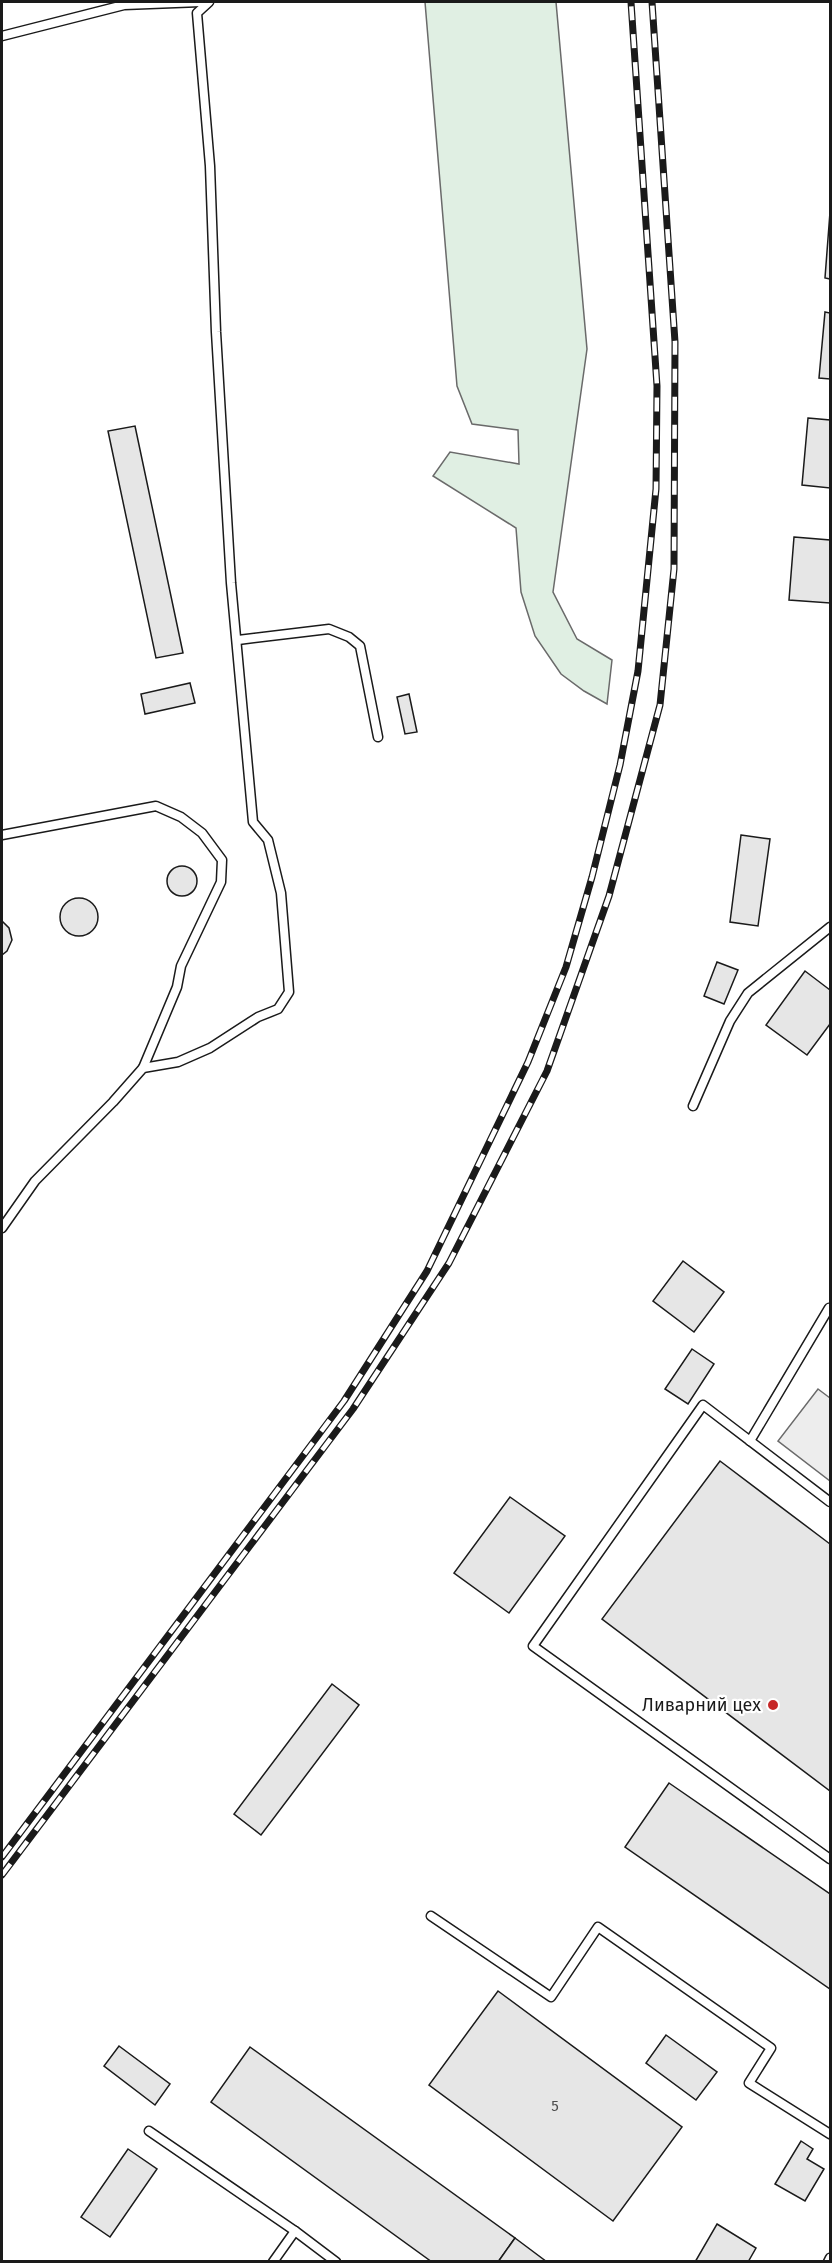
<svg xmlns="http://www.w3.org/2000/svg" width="832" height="2263" font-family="'Fira Sans',sans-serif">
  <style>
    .green { fill: #e0efe3; stroke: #6a6a6a; stroke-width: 1.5 }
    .parking { fill: #ededed; stroke: #6a6a6a; stroke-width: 1.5 }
    .building { fill: #e6e6e6; stroke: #1a1a1a; stroke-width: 1.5 }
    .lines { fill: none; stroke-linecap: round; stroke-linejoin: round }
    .service-casing { stroke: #1a1a1a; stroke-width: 11 }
    .service { stroke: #fff; stroke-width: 8 }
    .rail-casing { stroke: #1a1a1a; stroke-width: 7 }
    .rail { stroke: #fff; stroke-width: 4.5; stroke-dasharray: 14; stroke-linecap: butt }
    .poi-dot { fill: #c62828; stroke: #fff; stroke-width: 2 }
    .labels { text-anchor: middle; stroke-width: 4.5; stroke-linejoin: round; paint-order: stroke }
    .number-label { font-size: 15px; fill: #4d4d4d }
    .poi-label { font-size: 18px; fill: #1a1a1a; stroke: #fff; text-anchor: end }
  </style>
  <rect width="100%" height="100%" fill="#fff"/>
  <path class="green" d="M425,2H556L587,349L553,592L577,639L612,660L607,704L584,691L561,674L535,636L521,592L516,528L433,476L450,452L519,464L518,430L472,424L457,386Z"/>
  <path class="parking" d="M818,1389L830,1398V1481L778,1441Z"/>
  <g class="building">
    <path d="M830,212V279L825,278Z"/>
    <path d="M825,312L830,313V379L819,378Z"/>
    <path d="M808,418L830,420V488L802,485Z"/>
    <path d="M135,426L183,653L156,658L108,431Z"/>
    <path d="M794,537L830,540V603L789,600Z"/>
    <path d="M190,683L195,703L145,714L141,694Z"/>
    <path d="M409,694L417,732L405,734L397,697Z"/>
    <path d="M741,835L770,839L758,926L730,922Z"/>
    <circle cx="182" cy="881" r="15"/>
    <circle cx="79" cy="917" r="19"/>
    <path d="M2,921L9,928L12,940L7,951L2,955Z"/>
    <path d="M717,962L738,970L724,1004L704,996Z"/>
    <path d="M805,971L830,990V1024L807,1055L766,1025Z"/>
    <path d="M683,1261L724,1292L694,1332L653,1301Z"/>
    <path d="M692,1349L714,1364L688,1404L665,1389Z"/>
    <path d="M720,1461L830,1544V1791L602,1619Z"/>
    <path d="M510,1497L565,1536L509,1613L454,1573Z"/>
    <path d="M332,1684L359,1705L261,1835L234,1814Z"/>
    <path d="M669,1783L830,1894V1989L625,1847Z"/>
    <path d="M498,1991L682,2127L613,2221L429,2085Z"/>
    <path d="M666,2035L717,2072L696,2100L646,2063Z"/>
    <path d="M119,2046L170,2084L155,2105L104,2066Z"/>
    <path d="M250,2047L515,2238L498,2262H432L211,2102Z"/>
    <path d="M801,2141L813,2149L807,2159L824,2169L805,2201L775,2184Z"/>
    <path d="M128,2149L157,2169L110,2237L81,2217Z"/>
    <path d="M717,2224L756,2248L748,2262H695Z"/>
    <path d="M515,2238L547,2262H498Z"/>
  </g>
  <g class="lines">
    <defs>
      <g id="service">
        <path d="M2,36L124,5L201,2"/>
        <path d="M238,640L329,629L349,637L360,646L378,737"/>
        <path d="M2,835L156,806L181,817L202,833L222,860L221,882L181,966L177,987L143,1068"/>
        <path d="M693,1106L730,1021L748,993L830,927"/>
        <path d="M2,1228L35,1181L113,1102L143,1068L178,1062L210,1048L258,1017L278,1009L289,992L281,893L268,840L253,822L231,583L216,332L210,166L197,13L209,2"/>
        <path d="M750,1441L829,1308L830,1309"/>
        <path d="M830,1502L703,1405L533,1646L830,1859"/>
        <path d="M431,1916L551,1997L598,1927L771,2048L749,2083L830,2134"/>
        <path d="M149,2131L295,2231L273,2262"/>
        <path d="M295,2231L336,2262"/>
        <path d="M828,2262L830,2258"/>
      </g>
    </defs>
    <use href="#service" class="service-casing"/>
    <use href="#service" class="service"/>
    <defs>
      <g id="rail">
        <path d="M2,1857L344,1401L427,1271L528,1062L566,967L592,877L620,765L638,671L656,489L657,386L631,2"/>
        <path d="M2,1875L353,1409L449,1263L547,1071L609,896L660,705L674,569L675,342L652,2"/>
      </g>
    </defs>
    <use href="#rail" class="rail-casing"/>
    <use href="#rail" class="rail"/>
  </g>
  <circle class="poi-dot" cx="773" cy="1705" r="6"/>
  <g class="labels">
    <g class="number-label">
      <text x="555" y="2111">5</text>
    </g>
    <g class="poi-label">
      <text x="761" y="1711">Ливарний цех</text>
    </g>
  </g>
  <rect width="832" height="2263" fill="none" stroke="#1a1a1a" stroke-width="6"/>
</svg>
